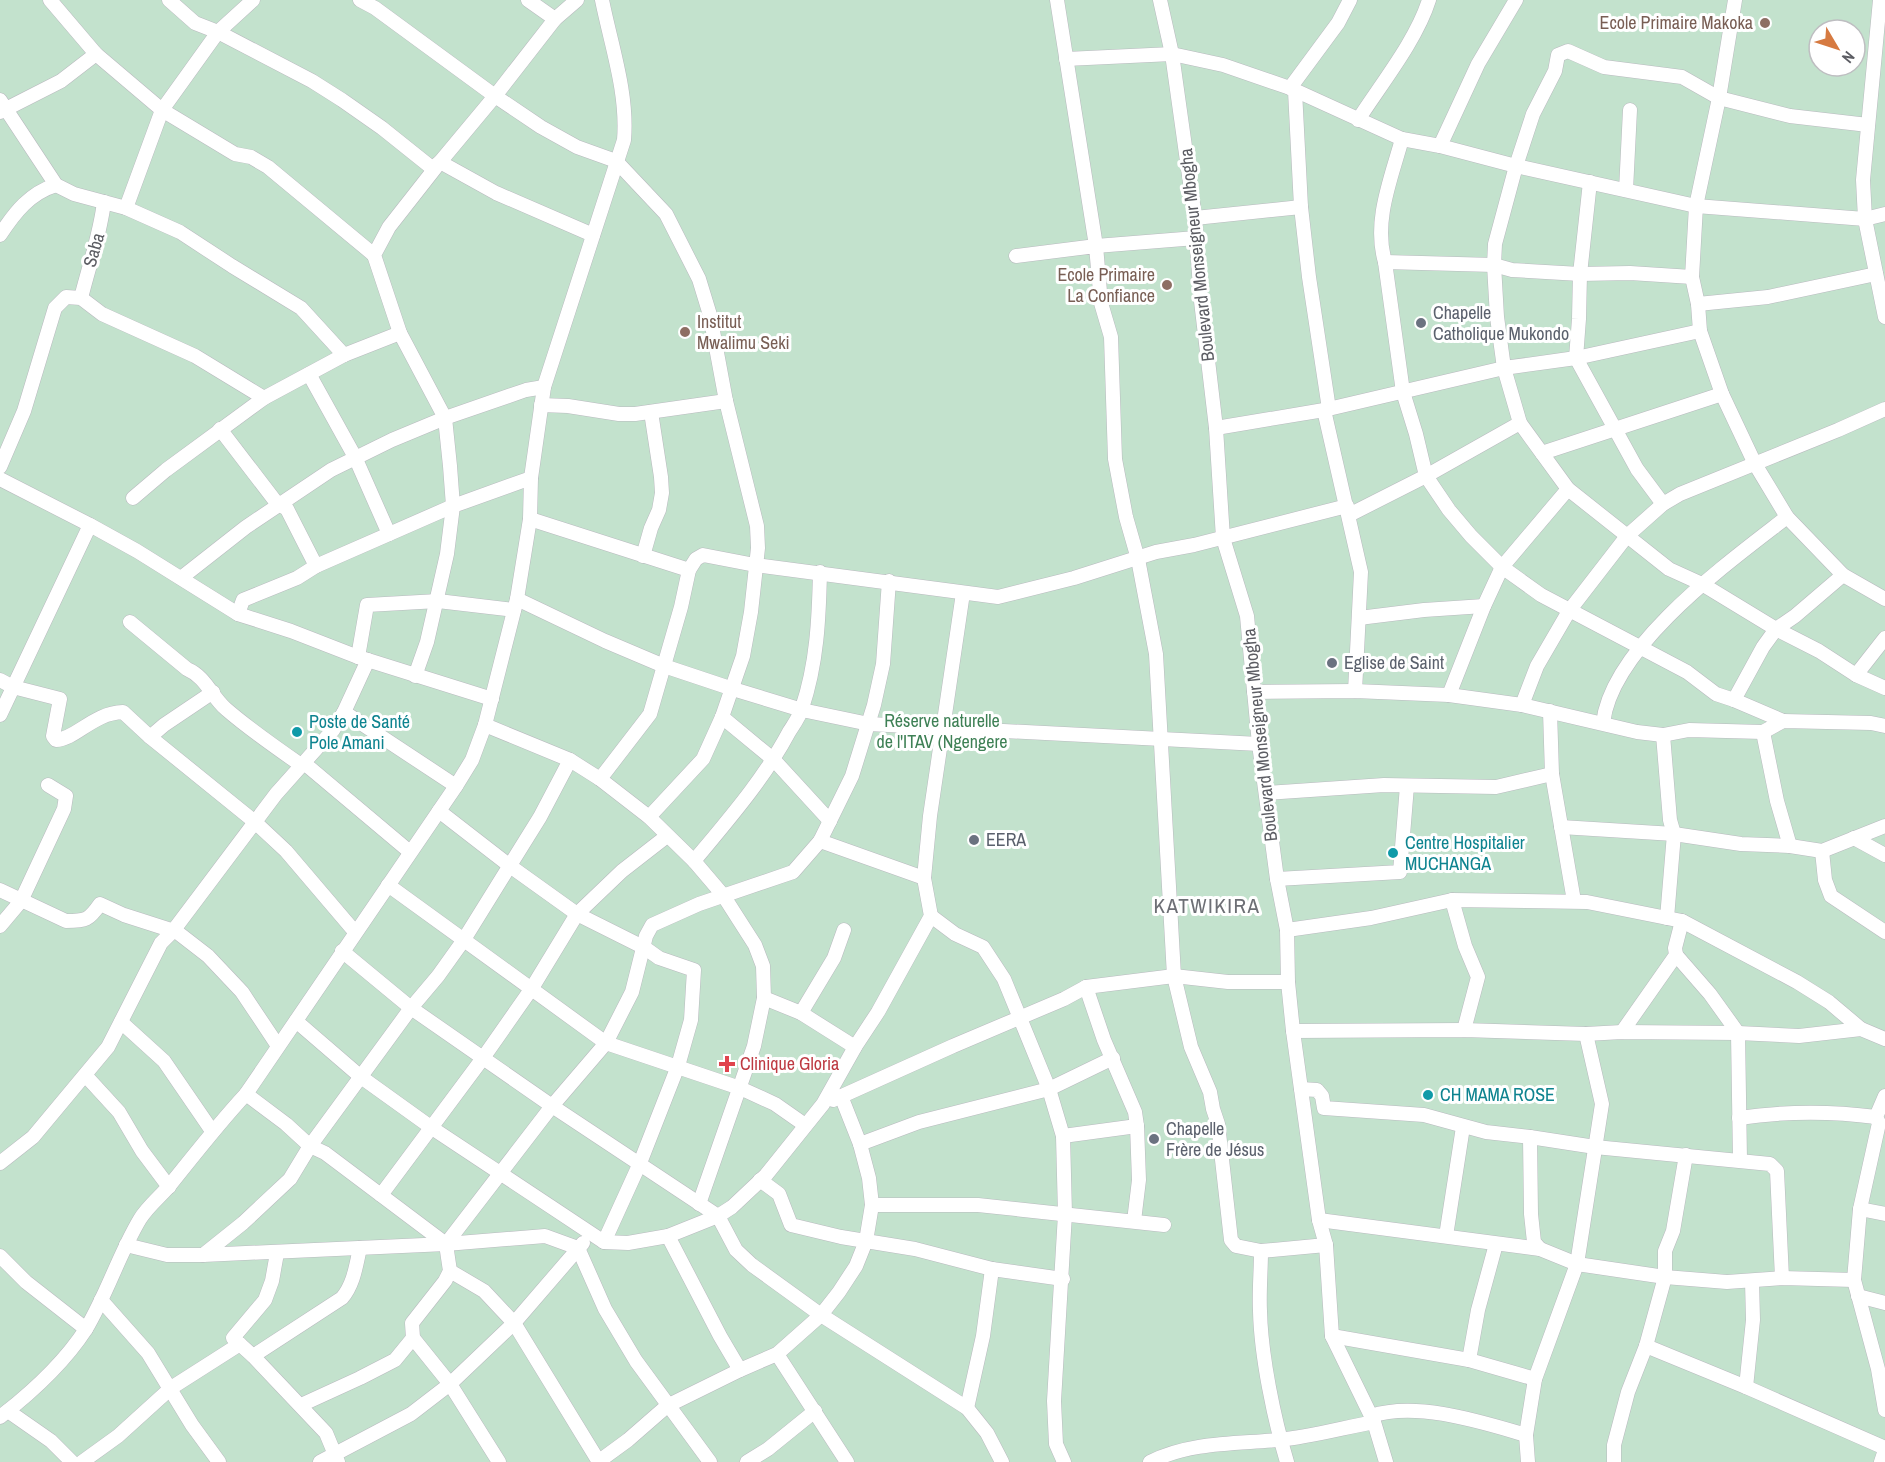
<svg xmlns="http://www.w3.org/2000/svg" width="1885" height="1462" font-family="'Archivo Narrow',sans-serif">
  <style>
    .green { fill: #c3e2cd; fill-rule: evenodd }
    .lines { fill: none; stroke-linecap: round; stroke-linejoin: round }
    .minor-casing { stroke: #b9babf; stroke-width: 15 }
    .minor { stroke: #fff; stroke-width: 14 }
    .education-dot { fill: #8d6e63; stroke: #fff; stroke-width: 2 }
    .worship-dot { fill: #6b7280; stroke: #fff; stroke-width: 2 }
    .culture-dot { fill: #0f9aa8; stroke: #fff; stroke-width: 2 }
    .health-dot { fill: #e0444e; stroke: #fff; stroke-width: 2 }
    .labels { text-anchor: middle; stroke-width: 6; stroke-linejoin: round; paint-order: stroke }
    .education-label { font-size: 18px; fill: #785e54; stroke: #fff; text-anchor: end }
    .street-label { font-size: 18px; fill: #5c5d63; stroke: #fff }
    .worship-label { font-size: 18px; fill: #5b616d; stroke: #fff; text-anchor: start }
    .park-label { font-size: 18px; fill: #3e8055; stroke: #fff }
    .culture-label { font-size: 18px; fill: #0d838f; stroke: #fff; text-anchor: start }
    .health-label { font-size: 18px; fill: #be3a42; stroke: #fff; text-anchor: start }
    .quarter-label { font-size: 21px; letter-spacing: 1.5px; fill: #6d6f75; stroke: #fff }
  </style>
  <rect width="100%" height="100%" fill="#ecede4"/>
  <path class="green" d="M0,0H1885V1462H0ZM1819,30H1855V66H1819Z"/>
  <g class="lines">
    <defs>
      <g id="minor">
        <path d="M50,0L96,54L162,110L235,154L251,157L268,167L374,255"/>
        <path d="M169,0L195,23L218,32L312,81L342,100L382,128L432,168L440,162L496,193L593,235"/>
        <path d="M360,0L375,8L495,96L541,127L577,147L616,161L666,214L699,279L710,315L726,401L757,526L758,548L751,612L743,656L722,717L703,759L649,817"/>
        <path d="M528,0L555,19"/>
        <path d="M1057,0L1096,246L1196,238"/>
        <path d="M1160,0L1172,54L1195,218L1201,301L1216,428L1223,538L1247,616L1259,744L1277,879L1287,930L1288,982L1293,1031L1319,1220L1326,1245L1332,1336L1374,1422L1386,1462"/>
        <path d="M1735,0L1719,98L1696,206L1692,277L1698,304L1700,331L1722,394L1755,464L1787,517L1843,575L1885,599"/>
        <path d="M1880,0L1863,180L1865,219L1885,317"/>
        <path d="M1066,59L1172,54L1223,65L1290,88L1402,139L1440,146L1516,166L1696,206L1865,219L1885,214"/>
        <path d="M1290,88L1338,23L1350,0"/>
        <path d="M1295,91L1301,207L1309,277L1329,409"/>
        <path d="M0,100L56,185L74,194L126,208L180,232L232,266L301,308L344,355"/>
        <path d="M0,112L61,81L96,54"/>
        <path d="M1358,120C1381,84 1416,41 1429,0"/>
        <path d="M1868,125L1790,116L1719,98L1682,77L1604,67L1568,51L1558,55L1555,71L1533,114L1516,166L1495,244L1494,265L1497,317L1504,368L1520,423L1568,489L1669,569L1702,584L1776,629L1819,651L1856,675L1885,688"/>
        <path d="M1402,139C1391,179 1373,221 1385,262L1403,392L1416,434L1426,476L1449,510L1471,536L1502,567L1541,595L1687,672L1716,694L1734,700L1783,721"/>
        <path d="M1440,146L1478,64L1516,0"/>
        <path d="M1590,182L1580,274L1579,319L1576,358L1637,469L1663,504"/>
        <path d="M1626,190L1630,110"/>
        <path d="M126,208L162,110L218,32L253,0"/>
        <path d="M1195,218L1301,207"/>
        <path d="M0,235C15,212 30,193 56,185"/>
        <path d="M1016,256L1096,246L1101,303L1111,337L1115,459L1126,517L1138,559L1156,654L1174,976L1191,1047L1210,1092L1213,1109L1218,1124L1231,1240L1236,1246L1261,1251L1326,1245"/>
        <path d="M1385,262L1494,265L1512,270L1580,274L1630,273L1692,277"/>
        <path d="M81,298C89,266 100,235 104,202"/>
        <path d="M1698,304L1768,297L1876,274"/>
        <path d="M309,374L355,457L389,534"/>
        <path d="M541,405L568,406L619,414H635L726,401"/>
        <path d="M1324,410L1361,572L1355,691"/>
        <path d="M1216,428L1324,410L1504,368L1576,358L1700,331"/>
        <path d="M220,429L276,502L287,509L316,566"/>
        <path d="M1542,453L1722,394"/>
        <path d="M0,467L24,411L55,308L66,297L81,298L102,314L195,356L264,398"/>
        <path d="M0,479L90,525L137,551L238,614L291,631L358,657L492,699"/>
        <path d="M133,498L166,470L264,398L344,355L400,333"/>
        <path d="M1349,515L1426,476L1520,423"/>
        <path d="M530,519L689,570"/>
        <path d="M643,556L651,528L659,510L662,493L661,477L651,412"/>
        <path d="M181,578L246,527L331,470L392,440L445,418L526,390L544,387"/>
        <path d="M517,599L605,641L664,666L733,689L802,710L869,724L1259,744"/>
        <path d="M238,614L243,600L297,578L316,566L453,506L531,478"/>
        <path d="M1359,618L1424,610L1484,606"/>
        <path d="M130,622L187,669C206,677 211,696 226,709C249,729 275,747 301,765"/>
        <path d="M358,657L367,605L438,601L514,610"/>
        <path d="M1856,675L1885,638"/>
        <path d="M415,676L427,642L447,554L453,506L450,466L445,418L400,333L374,255L389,227L440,162L495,96L555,19L577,0"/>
        <path d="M0,680L13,687L60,699L53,736L56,740C76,739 93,713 123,712L150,737L255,822L286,851L355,932"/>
        <path d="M1254,692L1355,691L1449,695L1522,705L1637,732L1663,735L1689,730L1763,732L1783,721L1871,723L1885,726"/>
        <path d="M1449,695L1484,606L1502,567L1568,489"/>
        <path d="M1734,700L1763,647L1776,629L1795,616L1843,575"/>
        <path d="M1522,705L1537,666L1569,611L1627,536L1663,504L1680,494L1838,430L1885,409"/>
        <path d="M1550,711L1552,774L1574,901"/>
        <path d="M344,712L456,786"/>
        <path d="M0,715L90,525"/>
        <path d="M722,717L774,760L830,821"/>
        <path d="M1603,723C1612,646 1729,562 1787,517"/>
        <path d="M485,725L570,760L600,779L649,817L694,861L723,895L755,945L763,966L764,998L754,1046L699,1204"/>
        <path d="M1763,732L1777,801L1790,846"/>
        <path d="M1663,735L1670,820L1674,834L1667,918"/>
        <path d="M150,737L164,725L213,692"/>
        <path d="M304,763L410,852"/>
        <path d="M600,779L650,714L681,607L689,570L696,559L703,555L755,565L998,597L1074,578L1156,552L1194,545L1347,506"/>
        <path d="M1266,793L1384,785L1496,787L1552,774"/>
        <path d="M439,811L510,866L577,914L645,948L659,958L694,970L691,1020L678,1066L640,1163L604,1242"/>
        <path d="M1561,827L1674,834L1741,844L1790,846L1822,851L1885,826"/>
        <path d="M1854,838L1885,855"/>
        <path d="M820,841L924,878"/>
        <path d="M1822,851L1825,880L1831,896L1885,932"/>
        <path d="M694,861C728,820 764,779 789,732C794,724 800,716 802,708C817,664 819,618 820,572"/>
        <path d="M1277,879L1400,872L1407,786"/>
        <path d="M388,885L606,1043L740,1088L775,1104L805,1125"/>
        <path d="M0,890L66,921C86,921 89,920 100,904L124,915L177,932L208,956L242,992L278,1046"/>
        <path d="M1452,900L1465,946L1478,977L1464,1030"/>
        <path d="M931,916L955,934L983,947L1004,979L1049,1089L1063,1136L1065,1214L1054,1401L1056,1444L1064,1462"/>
        <path d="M0,926L21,901L64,809L66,796L48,785"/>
        <path d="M1287,930L1371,918L1452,900L1587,902L1682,921L1797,982L1829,1002L1861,1029"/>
        <path d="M342,951L411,1008L552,1106L718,1216L736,1250L752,1265L821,1315L967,1408L987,1433L1002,1462"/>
        <path d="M1676,955L1710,994L1738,1033L1740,1160"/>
        <path d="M1086,987L1104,1040L1135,1112L1137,1126L1139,1180L1134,1221"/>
        <path d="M764,998L801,1013L855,1047"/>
        <path d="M801,1013L834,958L844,930"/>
        <path d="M296,1021L361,1077L432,1128L604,1242L628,1243L668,1236L718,1216L732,1207L766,1175L823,1104L855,1047L878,1012L931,916L924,878L930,816L963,593"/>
        <path d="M121,1022L164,1061L212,1131"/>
        <path d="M1293,1031L1464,1030L1586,1034L1622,1032L1738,1033L1799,1036L1861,1029L1885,1039"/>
        <path d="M1622,1032L1676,955L1675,948L1682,921"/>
        <path d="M86,1076L119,1112L142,1151L169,1187"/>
        <path d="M1301,1089L1317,1090L1322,1096L1324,1108L1424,1115L1486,1132L1530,1137L1595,1147L1770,1164L1777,1171L1782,1278"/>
        <path d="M246,1094L286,1124L310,1146L325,1153L446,1244"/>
        <path d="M1885,1096L1876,1117L1879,1123L1860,1209L1854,1280L1878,1369L1885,1410"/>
        <path d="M833,1100L953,1046L1064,999L1086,987L1174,976L1228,982H1288"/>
        <path d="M1739,1118C1786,1111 1830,1111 1876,1117"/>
        <path d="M1063,1136L1137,1126"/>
        <path d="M1530,1137L1531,1214L1534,1242L1540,1249"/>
        <path d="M860,1144L919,1122L1049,1089L1113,1058"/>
        <path d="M0,1163L33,1137L108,1047L161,943L173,931L276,794L333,730L344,712L368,660"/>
        <path d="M760,1180L779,1194L791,1225L841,1237L915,1249L992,1269L1063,1279"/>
        <path d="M381,1195L483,1058L532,988L577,914L622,871L667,836"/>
        <path d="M872,1205H978L1164,1225"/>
        <path d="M1860,1209L1885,1214"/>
        <path d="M1319,1220L1540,1249L1577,1264L1665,1277L1727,1282L1782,1278L1854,1280"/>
        <path d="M668,1236L720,1336L740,1370"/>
        <path d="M1446,1236L1463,1127"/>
        <path d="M126,1245L167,1255H203L446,1244L545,1236L578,1248L605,1309L636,1361L710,1462"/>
        <path d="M1261,1251C1261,1271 1259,1291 1260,1311C1261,1356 1274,1419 1287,1462"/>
        <path d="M277,1253L272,1281L265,1300L233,1338L253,1356L326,1433L338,1462"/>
        <path d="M203,1255L243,1223L290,1179L310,1146L411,1008L438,976L463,941L540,817L570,760"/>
        <path d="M0,1256L26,1282L86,1329"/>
        <path d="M450,1271L484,1291L514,1323L599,1462"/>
        <path d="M1858,1296L1885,1303"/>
        <path d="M101,1300L148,1353L192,1425L219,1462"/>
        <path d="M1332,1336L1469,1360L1535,1379"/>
        <path d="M1646,1346L1746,1387L1885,1448"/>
        <path d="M777,1354L847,1462"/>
        <path d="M253,1356L342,1298C354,1284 356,1265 360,1248"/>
        <path d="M1469,1360L1478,1310L1496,1244"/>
        <path d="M1746,1387L1753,1320L1752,1281"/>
        <path d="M301,1405L360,1378L395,1360L413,1338"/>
        <path d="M967,1408L983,1336L992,1269"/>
        <path d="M8,1411L51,1441L72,1462"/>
        <path d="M1371,1416C1417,1401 1481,1422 1526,1435"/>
        <path d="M0,1417C31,1393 64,1363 86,1329C107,1294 119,1254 140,1219C148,1206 161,1196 170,1185C195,1154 219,1123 246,1094L456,786L472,760L485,725L517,599L530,519L531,478L544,387L624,140C628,93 611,45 602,0"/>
        <path d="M82,1462L118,1436L171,1388L240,1344"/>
        <path d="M320,1462L411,1414L450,1384L514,1323L583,1243"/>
        <path d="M499,1462L450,1384L413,1338L412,1323L445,1281L450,1271L446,1244L552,1106L606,1043L632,992L646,936L652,925L699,904L793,872L820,841L852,776L874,705L883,664L889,581"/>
        <path d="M598,1462L628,1440L667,1406L740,1370L777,1354L821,1315L839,1292L856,1266L866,1241L872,1205L869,1178L860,1144L841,1096"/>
        <path d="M747,1462L768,1449L815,1411"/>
        <path d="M1150,1462C1190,1442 1235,1444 1278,1440C1310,1437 1342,1428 1374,1422"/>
        <path d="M1528,1462L1526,1435L1535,1379L1577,1264L1602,1104L1586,1034"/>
        <path d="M1614,1462V1445L1628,1392L1646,1346L1665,1277V1251L1673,1231L1686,1155"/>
        <path d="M1881,1462L1885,1450"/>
      </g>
    </defs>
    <use href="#minor" class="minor-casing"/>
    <use href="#minor" class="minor"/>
  </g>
  <g class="education-dot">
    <circle cx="1765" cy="23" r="6"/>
    <circle cx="1167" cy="285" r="6"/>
    <circle cx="685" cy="332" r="6"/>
  </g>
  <g class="worship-dot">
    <circle cx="1421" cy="323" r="6"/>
    <circle cx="1332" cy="663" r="6"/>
    <circle cx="974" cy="840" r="6"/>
    <circle cx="1154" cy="1139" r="6"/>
  </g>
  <g class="culture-dot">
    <circle cx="297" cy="732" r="6"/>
    <circle cx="1393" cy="853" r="6"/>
    <circle cx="1428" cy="1095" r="6"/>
  </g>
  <path class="health-dot" d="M724 1055h6v6h6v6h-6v6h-6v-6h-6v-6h6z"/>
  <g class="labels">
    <g class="education-label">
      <text x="1753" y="29">Ecole Primaire Makoka</text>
      <text x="1155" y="281">Ecole Primaire<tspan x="1155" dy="21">La Confiance</tspan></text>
      <text x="697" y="328" text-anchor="start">Institut<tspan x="697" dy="21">Mwalimu Seki</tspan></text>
    </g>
    <g class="street-label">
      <text transform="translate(94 250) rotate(-74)" y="6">Saba</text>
      <text transform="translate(1197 255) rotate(-96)" y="6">Boulevard Monseigneur Mbogha</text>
      <text transform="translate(1260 735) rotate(-96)" y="6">Boulevard Monseigneur Mbogha</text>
    </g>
    <g class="worship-label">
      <text x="1433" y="319">Chapelle<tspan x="1433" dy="21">Catholique Mukondo</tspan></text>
      <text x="1344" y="669">Eglise de Saint</text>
      <text x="986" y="846">EERA</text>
      <text x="1166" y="1135">Chapelle<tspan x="1166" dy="21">Frère de Jésus</tspan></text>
    </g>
    <g class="park-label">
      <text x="942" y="727">Réserve naturelle<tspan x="942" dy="21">de l'ITAV (Ngengere</tspan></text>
    </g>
    <g class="culture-label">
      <text x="309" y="728">Poste de Santé<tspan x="309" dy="21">Pole Amani</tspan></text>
      <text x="1405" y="849">Centre Hospitalier<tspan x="1405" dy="21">MUCHANGA</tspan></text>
      <text x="1440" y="1101">CH MAMA ROSE</text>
    </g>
    <g class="health-label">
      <text x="740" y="1070">Clinique Gloria</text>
    </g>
    <g class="quarter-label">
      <text x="1207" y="913">KATWIKIRA</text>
    </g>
  </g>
  <g transform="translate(1837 48) rotate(129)"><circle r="28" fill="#ffffff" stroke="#bebec1" stroke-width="1.5"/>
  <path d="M0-4.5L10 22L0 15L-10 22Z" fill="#d67a41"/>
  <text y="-9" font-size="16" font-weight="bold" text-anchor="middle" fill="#5c5d63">N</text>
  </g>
</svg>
